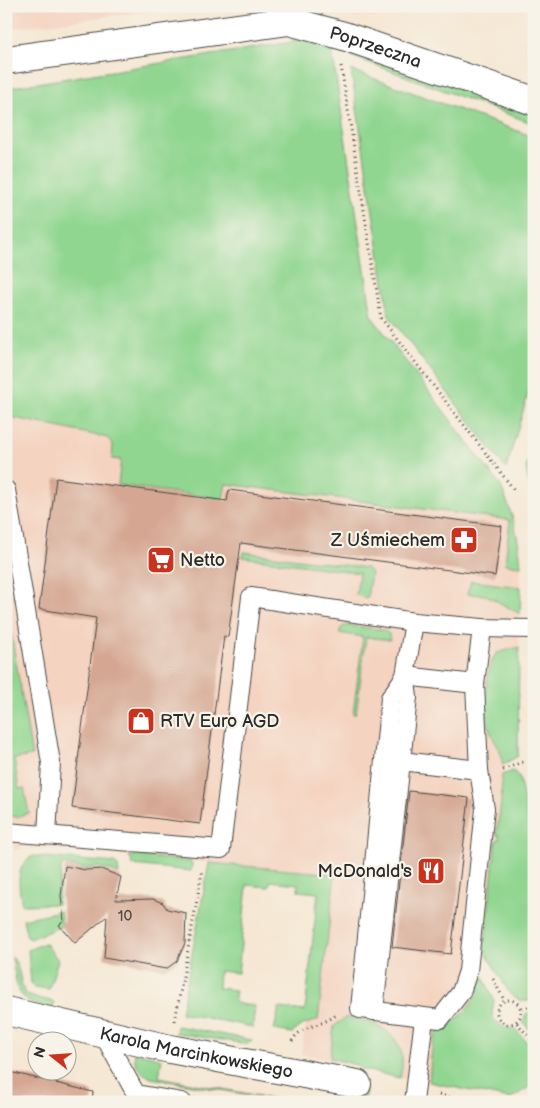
<svg xmlns="http://www.w3.org/2000/svg" width="540" height="1108" font-family="'Balsamiq Sans',sans-serif">
  <style>
    .built { fill: #f4d3c0 }
    .green { fill: #90d690; stroke: #5e805e }
    .building { fill: #d5a793 }
    .lines { fill: none; stroke-linecap: round; stroke-linejoin: round }
    .service-casing { stroke: #494744; stroke-width: 20 }
    .minor-casing { stroke: #494744; stroke-width: 30 }
    .path { stroke: #494744; stroke-width: 3; stroke-dasharray: 1 4; stroke-linecap: butt }
    .service { stroke: #fff; stroke-width: 18 }
    .minor { stroke: #fff; stroke-width: 28 }
    .labels { text-anchor: middle; stroke-width: 4.5; stroke-linejoin: round; paint-order: stroke }
    .number-label { font-size: 15px; fill: #564a45 }
    .street-label { font-size: 18px; fill: #2b2b2b; stroke: #f7f3e8 }
    .poi-label { font-size: 18px; fill: #2b2b2b; stroke: #f7f3e8; text-anchor: end }
  </style>
  <rect width="100%" height="100%" fill="#f7f3e8"/>
  <filter id="ink" filterUnits="userSpaceOnUse"><feTurbulence type="fractalNoise" baseFrequency=".02" numOctaves="2"/><feDisplacementMap in="SourceGraphic" scale="10" xChannelSelector="R" yChannelSelector="G"/><feConvolveMatrix kernelMatrix="1 2 1 2 8 2 1 2 1" color-interpolation-filters="sRGB"/></filter>
  <filter id="wash" filterUnits="userSpaceOnUse"><feTurbulence type="fractalNoise" baseFrequency=".0096" numOctaves="4" result="noise"/><feDisplacementMap in="SourceGraphic" scale="20" xChannelSelector="R" yChannelSelector="G"/><feGaussianBlur stdDeviation="1.12" result="paint"/><feColorMatrix in="noise" values="0 0 0 0 0 0 0 0 0 0 0 0 0 0 0 0 0 1.4 0 .05"/><feComposite in="paint" operator="in"/></filter>
  <g filter="url(#wash)">
    <rect width="100%" height="100%" fill="#f5e7d3"/>
    <g class="built">
      <path d="M6,6H192L6,29Z"/>
      <path d="M6,416L108,438L513,514L520,544L521,566L519,647L480,983L477,993L466,1011L436,1033L429,1082L400,1078L360,1069V1066L301,1054L331,880L209,863L129,855L23,847L14,851L6,795Z"/>
    </g>
    <g class="green">
      <path d="M317,38L331,43L372,317L501,486C512,513 519,537 521,566L505,564L510,520L226,484L223,499L118,485L121,460L112,459L113,447L108,438L6,416V88Z"/>
      <path d="M349,47L534,114V124L351,56Z"/>
      <path d="M351,70L534,137V374L506,469L389,316Z"/>
      <path d="M534,441V514L526,468Z"/>
      <path d="M244,552L367,568L371,573L367,598L356,595L359,573L243,557Z"/>
      <path d="M471,581L521,587L520,614L486,595L467,594Z"/>
      <path d="M6,603L32,756L14,759L19,789L24,788L29,813L17,817L9,816L6,795Z"/>
      <path d="M347,625L383,630L389,634L390,640L366,637L356,714H353L363,637L339,633L341,628Z"/>
      <path d="M519,647L518,756L502,765C504,752 495,744 491,733C483,715 484,668 497,653Z"/>
      <path d="M513,771L519,776L534,851V1001H521L510,994L484,950L496,840H499V835H496L501,803L502,775Z"/>
      <path d="M129,855L190,861L192,864L191,871L133,865Z"/>
      <path d="M33,856L115,863L118,866L119,874L100,867L87,869L62,864L57,904L22,905C19,887 14,866 33,856Z"/>
      <path d="M209,863L335,874L318,1020L303,1025L292,1033L274,1030L279,1008L305,1011L318,893L298,891V884L270,881L269,887L247,885L238,973L219,971L218,988L235,990V1003L255,1006L253,1027L181,1013Z"/>
      <path d="M60,911L62,926L30,939L27,937L23,919Z"/>
      <path d="M45,943L58,960L49,989L35,987L31,983L28,950Z"/>
      <path d="M12,957C21,966 19,984 26,995L54,1002L53,1009C15,1002 18,992 12,957Z"/>
      <path d="M481,972L494,1000L492,1012L494,1020L503,1027L515,1029L534,1050V1084L510,1099L429,1082C431,1067 430,1045 437,1032C440,1026 447,1024 453,1021C471,1010 479,993 481,972Z"/>
      <path d="M534,1011V1036L523,1022L526,1014Z"/>
      <path d="M347,1017C381,1022 411,1038 400,1078L360,1069V1066L330,1058L334,1026Z"/>
      <path d="M177,1026L252,1040L248,1044L176,1033Z"/>
      <path d="M135,1052L162,1059L159,1077L291,1102L151,1078C141,1073 132,1064 135,1052Z"/>
      <path d="M338,1086L366,1090L364,1102H335Z"/>
    </g>
    <g id="blocks">
      <g class="building">
        <path d="M56,478L227,501L229,490L502,526L495,576L241,543L228,637L224,636L200,824L72,808L96,618L39,609Z"/>
        <path d="M409,791L469,798L451,954L392,947Z"/>
        <path d="M65,866L86,870L101,869L121,877L116,900L153,899L163,903L167,909L186,913L185,943L177,961L166,969L104,958L107,916L75,943L59,925L64,921L61,896Z"/>
        <path d="M6,1071L93,1092L92,1102H6Z"/>
      </g>
    </g>
  </g>
  <g filter="url(#ink)">
    <use href="#blocks" fill-opacity="0" stroke="#494744" stroke-width="1"/>
    <g class="lines">
      <defs>
        <g id="service">
          <path d="M6,490L51,763L47,835"/>
          <path d="M405,676L390,698L360,1009L440,1019L461,992L468,971L485,809L479,770L475,684L482,628"/>
          <path d="M405,676L475,684"/>
          <path d="M401,761L479,770"/>
          <path d="M6,832L221,849L251,597L414,622L482,628L534,629"/>
          <path d="M374,1011L408,697L405,676L414,622"/>
          <path d="M103,1034L136,1094L182,1102"/>
          <path d="M414,1102L424,1018"/>
        </g>
        <g id="minor">
          <path id="s1" d="M6,60L289,21L344,36L534,101"/>
          <path id="s2" d="M6,1011L170,1049L357,1084"/>
        </g>
      </defs>
      <use href="#service" class="service-casing"/>
      <use href="#minor" class="minor-casing"/>
      <g class="path">
        <path d="M341,66L381,318L515,491"/>
        <path d="M503,770L525,761"/>
        <path d="M493,979L504,1000"/>
        <circle cx="509" cy="1012" r="12"/>
        <path d="M522,1008L534,1006"/>
        <path d="M175,1021L202,872"/>
        <path d="M517,1023L534,1043"/>
        <path d="M292,1041C302,1024 321,1027 336,1015"/>
        <path d="M439,1095L475,1102"/>
        <path d="M532,1102L534,1100"/>
      </g>
      <use href="#service" class="service"/>
      <use href="#minor" class="minor"/>
    </g>
  </g>
  <defs>
    <symbol id="pharmacy-square" viewBox="-11 -11 22 22"><rect x="-9" y="-9" width="18" height="18" rx="4" fill="#c8321e" stroke="#f7f3e8"/><path d="M-2-6h4v4h4v4h-4v4h-4v-4h-4v-4h4Z" fill="#fff"/></symbol>
    <symbol id="supermarket-square" viewBox="-11 -11 22 22"><rect x="-9" y="-9" width="18" height="18" rx="4" fill="#c8321e" stroke="#f7f3e8"/><path d="M-6-5.5h2.5l.6 2H6L4.5 2H-2.5L-4.4-4H-6ZM-1.5 3.2a1.3 1.3 0 1 0 .1 0ZM3 3.2a1.3 1.3 0 1 0 .1 0Z" fill="#fff"/></symbol>
    <symbol id="shop-square" viewBox="-11 -11 22 22"><rect x="-9" y="-9" width="18" height="18" rx="4" fill="#c8321e" stroke="#f7f3e8"/><path d="M-5-2.5h2.3a2.7 3.5 0 0 1 5.4 0H5L5.5 6h-11ZM-1.5-2.5h3a1.5 2.3 0 0 0-3 0Z" fill="#fff"/></symbol>
    <symbol id="restaurant-square" viewBox="-11 -11 22 22"><rect x="-9" y="-9" width="18" height="18" rx="4" fill="#c8321e" stroke="#f7f3e8"/><path d="M-5-6h1v4h1v-4h1v4h1v-4h1v5L-1.5 .5V6h-2V.5L-5-1ZM5-6V6H3V1.5H1.5Q1.5-4 5-6Z" fill="#fff"/></symbol>
  </defs>
  <g fill-rule="evenodd">
    <use href="#pharmacy-square" x="448" y="524" width="32" height="32"/>
    <use href="#supermarket-square" x="145" y="544" width="32" height="32"/>
    <use href="#shop-square" x="125" y="705" width="32" height="32"/>
    <use href="#restaurant-square" x="415" y="855" width="32" height="32"/>
  </g>
  <g class="labels">
    <g class="number-label">
      <text x="125" y="921">10</text>
    </g>
    <g class="street-label">
      <text dy="6" stroke="none"><textPath href="#s1" startOffset="376">Poprzeczna</textPath></text>
      <text dy="6" stroke="none"><textPath href="#s2" startOffset="195">Karola Marcinkowskiego</textPath></text>
    </g>
    <g class="poi-label">
      <text x="445" y="546">Z Uśmiechem</text>
      <text x="180" y="566" text-anchor="start">Netto</text>
      <text x="160" y="727" text-anchor="start">RTV Euro AGD</text>
      <text x="412" y="877">McDonald's</text>
    </g>
  </g>
  <rect width="540" height="1108" fill="none" stroke="#f7f3e8" stroke-width="25"/>
  <g transform="translate(52 1056) rotate(287)"><circle r="24" fill="#f7f3e8" stroke="#a5a39c"/>
  <path d="M0-4L9 19L0 12L-9 19Z" fill="#c8321e"/>
  <text y="-8" font-size="14" font-weight="bold" text-anchor="middle" fill="#2b2b2b">N</text>
  </g>
</svg>
